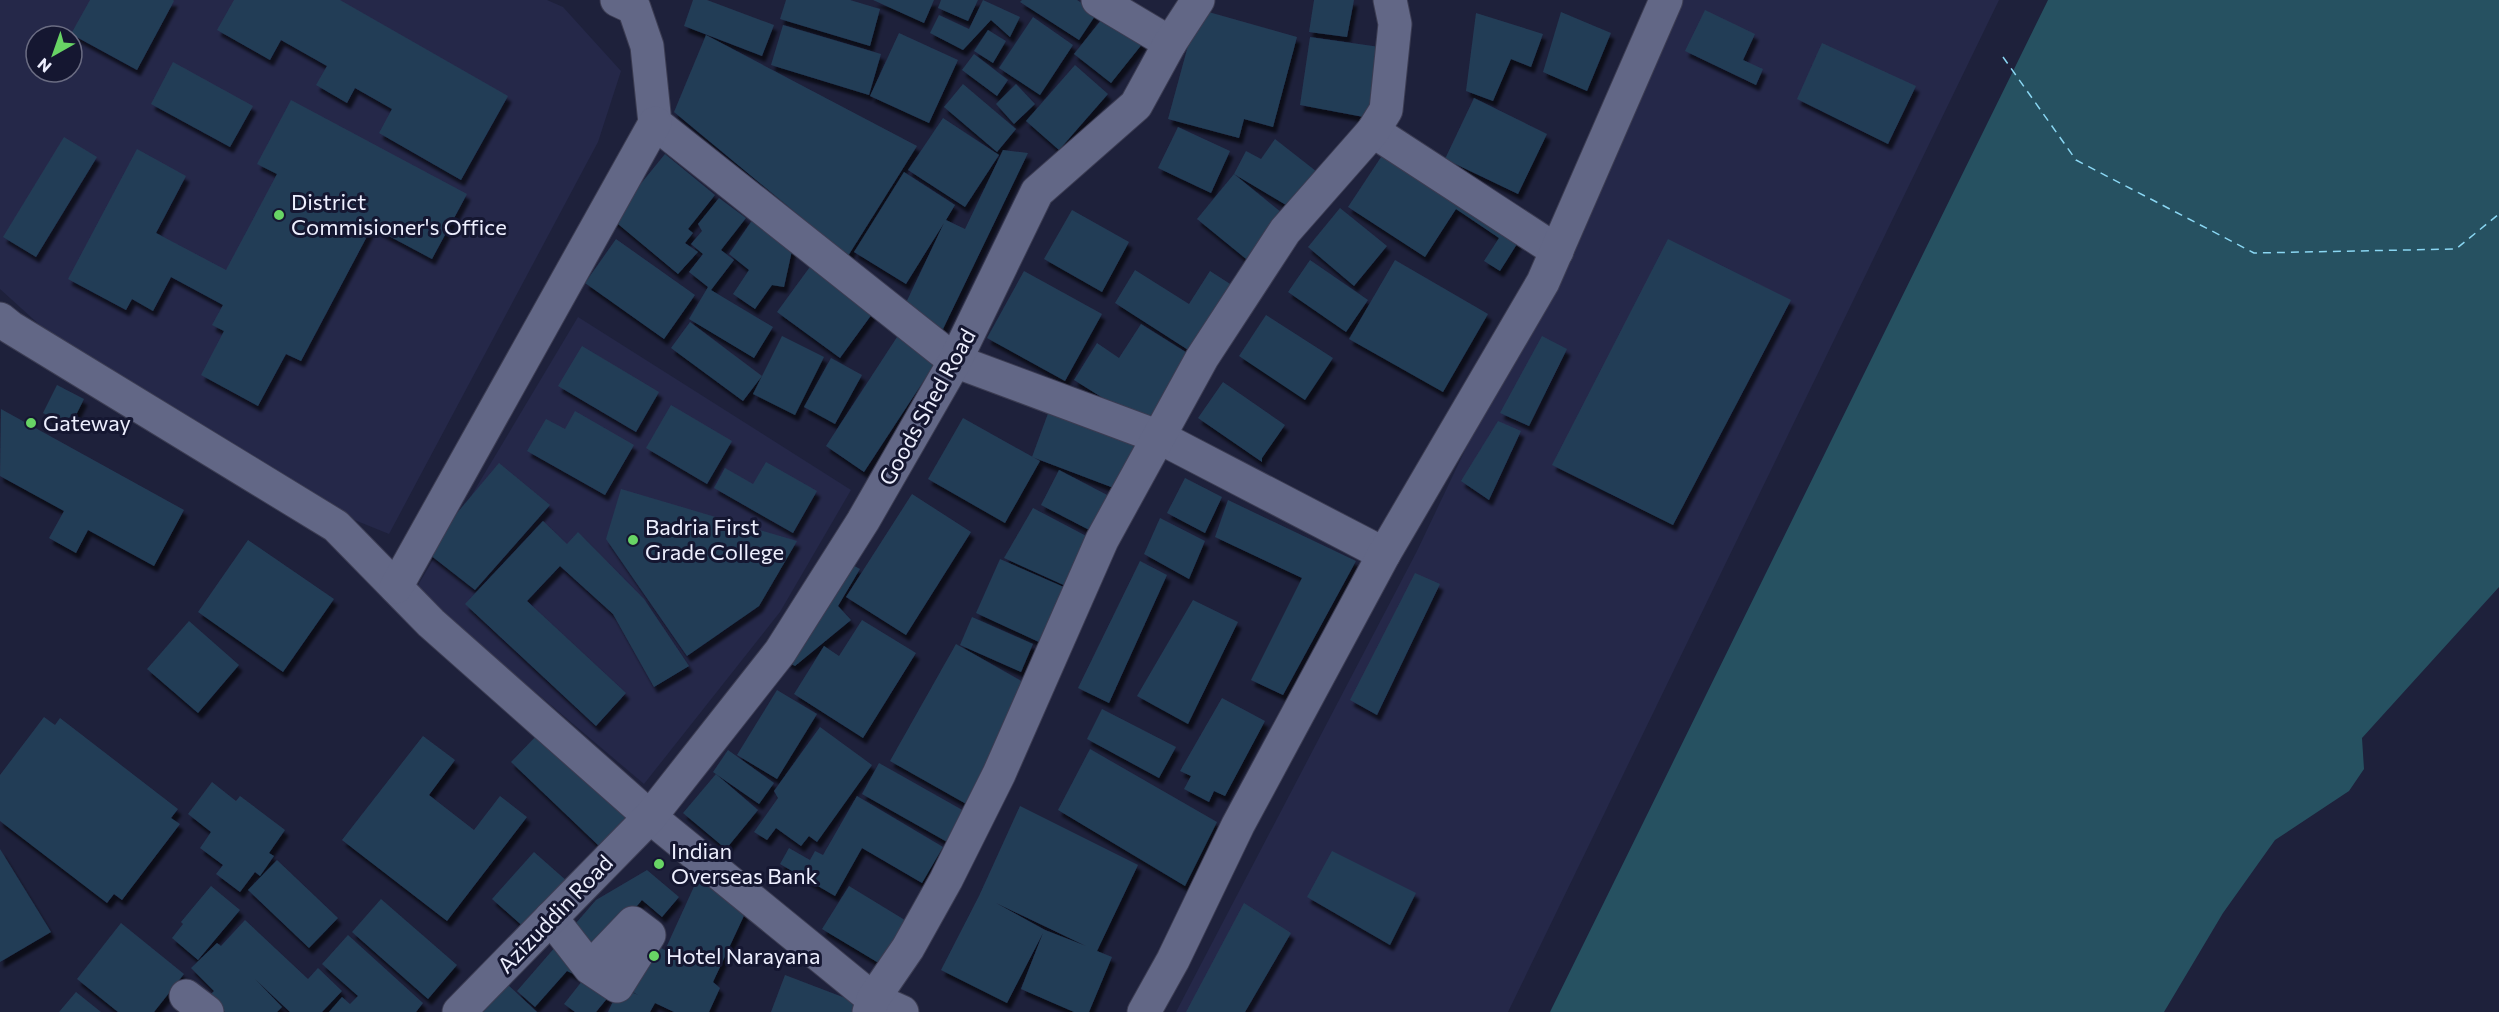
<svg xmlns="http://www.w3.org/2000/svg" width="2499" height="1012" font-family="Commissioner,sans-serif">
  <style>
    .built { fill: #252849; fill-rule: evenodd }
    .water { fill: #265161 }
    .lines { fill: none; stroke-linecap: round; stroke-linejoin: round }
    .ferry { stroke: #8ad6f2; stroke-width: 1.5; stroke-dasharray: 8 6; stroke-linecap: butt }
    .building { fill: #243c56; fill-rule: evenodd; filter: url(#shadow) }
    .minor-casing { stroke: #3b3c52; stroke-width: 35 }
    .minor { stroke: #626786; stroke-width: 33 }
    .poi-dot { fill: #68d465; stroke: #151731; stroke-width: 2 }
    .labels { text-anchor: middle; stroke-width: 6; stroke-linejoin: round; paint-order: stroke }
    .poi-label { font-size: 22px; fill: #edeffe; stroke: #151731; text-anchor: start }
    .street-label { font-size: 22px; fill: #edeffe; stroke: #151731 }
  </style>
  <defs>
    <filter id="shadow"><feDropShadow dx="3.5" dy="6" stdDeviation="1.5" flood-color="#0009"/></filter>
  </defs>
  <rect width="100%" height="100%" fill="#1e213b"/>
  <g class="built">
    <path d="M0,0H547L563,7L621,71L598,142L389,534L325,508L54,338L0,289ZM36,36H72V72H36Z"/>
    <path d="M1679,0H1999L1508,1012H1176L1417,551Z"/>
    <path d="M578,317L851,490L780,612L644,784L415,590Z"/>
  </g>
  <path class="water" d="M2048,0H2499V587L2362,738L2364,769L2349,791L2275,840L2223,913L2164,1012H1550Z"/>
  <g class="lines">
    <path class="ferry" d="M2003,57L2076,160L2254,253L2456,249L2499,214"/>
  </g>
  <g class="building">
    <path d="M90,0H173L174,1L137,70L71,34Z"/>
    <path d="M234,0H340L508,96L461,180L379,133L392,109L355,88L347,103L316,85L327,66L281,40L270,60L217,30Z"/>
    <path d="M693,0H707L774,25L762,56L684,26Z"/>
    <path d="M786,0H850L880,9L870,46L780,19Z"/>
    <path d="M873,0H934L924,23Z"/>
    <path d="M941,0H978L968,21L938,8Z"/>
    <path d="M983,0L1020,17L1010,37L991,20L963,50L930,33L939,15L969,29Z"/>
    <path d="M1022,0H1077L1097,13L1079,40L1020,2Z"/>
    <path d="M1314,0H1354L1347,37L1309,32Z"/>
    <path d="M1198,9L1297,37L1273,127L1244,119L1239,138L1168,119Z"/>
    <path d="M1705,10L1755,34L1743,60L1763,69L1756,85L1685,51Z"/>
    <path d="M1561,12L1611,33L1587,91L1543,72Z"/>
    <path d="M1476,13L1543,34L1531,67L1511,59L1493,101L1466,91Z"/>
    <path d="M1106,14L1143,43L1111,83L1074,54Z"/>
    <path d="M1033,17L1073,45L1040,95L999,68Z"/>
    <path d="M783,25L881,54L869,95L771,65Z"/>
    <path d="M988,30L1006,41L993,63L974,51Z"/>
    <path d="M899,33L958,60L929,123L870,96Z"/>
    <path d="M706,35L917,146L848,256L674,112Z"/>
    <path d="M1310,37L1380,47L1369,118L1300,105Z"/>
    <path d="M1822,43L1916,86L1888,144L1797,99Z"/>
    <path d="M974,54L1008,80L997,96L962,70Z"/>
    <path d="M173,62L253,106L230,147L151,104Z"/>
    <path d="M1075,65L1108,94L1059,150L1026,121Z"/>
    <path d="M963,84L1016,129L997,152L944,107Z"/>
    <path d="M1016,84L1035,104L1014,124L996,104Z"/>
    <path d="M1474,98L1547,134L1518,194L1445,159Z"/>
    <path d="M291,100L467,194L432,259L372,227L301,361L286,354L258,406L201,375L224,331L212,325L223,305L171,277L153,311L132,299L126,310L68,279L137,149L186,176L156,233L226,270L277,174L257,164Z"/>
    <path d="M943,118L999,155L965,207L908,170Z"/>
    <path d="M1178,127L1230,151L1211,193L1158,168Z"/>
    <path d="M64,137L97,157L36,257L3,237Z"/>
    <path d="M1275,139L1321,175L1291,208L1234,174L1246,151L1261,159Z"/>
    <path d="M1389,145L1524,233L1500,271L1484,261L1499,238L1456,209L1425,257L1348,207Z"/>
    <path d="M1003,150L1028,153L943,329L903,309L944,223L906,284L854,252L904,172L955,205L946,220L965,229Z"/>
    <path d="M665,154L715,195L688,229L693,233L685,243L698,252L678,274L612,219Z"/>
    <path d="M1234,174L1287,217L1251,263L1197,219Z"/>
    <path d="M719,198L746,218L721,250L734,260L711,290L773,327L754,358L689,319L708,287L689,272L703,254L691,244L702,231L698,224Z"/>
    <path d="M1340,208L1387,246L1354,286L1308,247Z"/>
    <path d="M1072,210L1129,242L1102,292L1044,259Z"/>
    <path d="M753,219L793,246L784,287L772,285L755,309L733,294L749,270L729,254Z"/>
    <path d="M616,239L695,295L664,339L585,283Z"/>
    <path d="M1668,239L1791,300L1673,525L1552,465Z"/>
    <path d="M1310,260L1368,300L1346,332L1288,292Z"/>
    <path d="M1395,260L1488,314L1443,392L1349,339Z"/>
    <path d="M812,264L875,310L840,358L777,312Z"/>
    <path d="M1135,270L1189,304L1210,271L1238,289L1196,355L1115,303Z"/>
    <path d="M1024,271L1102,314L1065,381L987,338Z"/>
    <path d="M1266,315L1333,358L1305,400L1239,356Z"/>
    <path d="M690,322L762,376L743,401L671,348Z"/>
    <path d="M1141,324L1192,356L1156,431L1074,380L1097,343L1119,358Z"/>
    <path d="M899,334L938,359L864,472L826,446Z"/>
    <path d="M782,336L824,357L795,415L753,394Z"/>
    <path d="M1542,336L1567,349L1529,426L1500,413Z"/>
    <path d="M582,346L659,392L636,432L558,386Z"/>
    <path d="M831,358L862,375L835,424L804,407Z"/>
    <path d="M1223,382L1285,425L1262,458V462L1198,418Z"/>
    <path d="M57,385L84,399L70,427L43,413Z"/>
    <path d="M671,405L732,441L707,484L646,448Z"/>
    <path d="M1050,408L1137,442L1119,490L1032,457Z"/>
    <path d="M1,409L184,510L154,566L88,530L76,553L49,538L64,511L0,476Z"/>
    <path d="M575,411L634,445L605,495L527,451L546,419L565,429Z"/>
    <path d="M963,418L1040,461L1005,523L928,479Z"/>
    <path d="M1498,421L1521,431L1489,500L1461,481Z"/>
    <path d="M766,462L817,491L793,533L714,488L725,468L753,484Z"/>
    <path d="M499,463L550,505L475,590L425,551Z"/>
    <path d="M1059,470L1113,498L1095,533L1041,505Z"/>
    <path d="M1185,478L1222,497L1205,533L1167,513Z"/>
    <path d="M621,489L797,541L759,606L687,656L606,539Z"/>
    <path d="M912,494L971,532L906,635L846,597Z"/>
    <path d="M1228,500L1356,561L1283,695L1251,680L1302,578L1215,537Z"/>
    <path d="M1033,508L1092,539L1068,587L1004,558Z"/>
    <path d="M1160,518L1205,541L1189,579L1144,554Z"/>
    <path d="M543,521L567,544L578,532L644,599L689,666L654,687L613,614L560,566L527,601L626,693L596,726L465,604Z"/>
    <path d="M248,540L334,599L283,672L198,612Z"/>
    <path d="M1000,559L1066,588L1041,643L976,613Z"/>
    <path d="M845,561L860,569L838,606L851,620L795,666L786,661Z"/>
    <path d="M1140,561L1167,575L1109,703L1078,688Z"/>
    <path d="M1415,573L1440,584L1377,715L1350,700Z"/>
    <path d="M1193,600L1238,622L1188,724L1137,696Z"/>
    <path d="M972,617L1033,644L1021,672L960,645Z"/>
    <path d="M862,620L916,653L863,738L794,694L824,646L839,656Z"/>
    <path d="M189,621L239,665L198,713L147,669Z"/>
    <path d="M956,644L1034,688L968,805L890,761Z"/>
    <path d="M777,690L817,714L777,779L737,755Z"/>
    <path d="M1222,698L1265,721L1225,796L1214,791L1209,802L1184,789L1191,776L1180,771Z"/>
    <path d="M1102,709L1176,747L1159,778L1087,739Z"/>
    <path d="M44,717L55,725L60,718L178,809L171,818L180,824L122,900L114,894L107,903L0,821V775Z"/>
    <path d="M820,727L872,765L817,842L809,836L801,846L776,828L767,840L754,832L778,798L774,791Z"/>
    <path d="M541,731L628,815L599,846L511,762Z"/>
    <path d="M423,736L455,760L429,795L474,830L500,796L527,817L447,921L342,840Z"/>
    <path d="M1090,749L1217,822L1185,886L1058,810Z"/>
    <path d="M728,750L774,783L759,804L713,772Z"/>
    <path d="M879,763L973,816L956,847L862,794Z"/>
    <path d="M716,774L758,810L726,849L683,813Z"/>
    <path d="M212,782L236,801L240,796L285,830L269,853L274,856L260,876L255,872L240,892L216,874L223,865L200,848L211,832L188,814Z"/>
    <path d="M857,796L943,847L922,883L862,848L835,896L780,864L789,848L810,860L815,851L823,855Z"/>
    <path d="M1020,806L1138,865L1097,951L1112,957L1089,1012H1074L1021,989L1043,933L1007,1003L941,970L979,896ZM996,903L1086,946L1045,930Z"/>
    <path d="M0,849L51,932L0,962Z"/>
    <path d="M1332,851L1416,893L1390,945L1307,897Z"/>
    <path d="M534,852L568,882L526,929L492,899Z"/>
    <path d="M277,860L338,918L309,948L248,890Z"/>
    <path d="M647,870L679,897L662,917L642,900L578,976L567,971L535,1007L517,991L596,900Z"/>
    <path d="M697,880L749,905L713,982L720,988L709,1012H674L655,1003L650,1012H608L620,987L638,995L626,988L648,942L665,950Z"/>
    <path d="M211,886L240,910L198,960L172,938L183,924L181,922Z"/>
    <path d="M849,886L913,925L887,968L822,929Z"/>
    <path d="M381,899L457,965L428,999L352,932Z"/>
    <path d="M1244,903L1291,933L1245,1012H1186Z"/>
    <path d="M245,920L308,979L318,968L342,991L322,1012H290L255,979L282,1007L277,1012H225L209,996L214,991L191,968L217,943L221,946Z"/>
    <path d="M121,923L184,974L154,1012H118L77,979Z"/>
    <path d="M348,935L423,1003L416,1012H329L342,997L350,1004L358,996L322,964Z"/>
    <path d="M590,971L614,990L596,1012H575L564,1004Z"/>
    <path d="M785,975L861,1004L858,1012H771Z"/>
    <path d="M505,982L537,1012H483Z"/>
    <path d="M76,992L101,1012H59Z"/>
  </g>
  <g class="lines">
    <defs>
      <g id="minor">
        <path d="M617,0L634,8L647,46L655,123L955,361L1159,437L1384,554"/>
        <path d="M1098,0L1170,43"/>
        <path d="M1373,131L1557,251"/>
        <path d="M0,319L10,327L336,526L431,623L650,817L873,999L902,1012"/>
        <path d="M396,587L655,123"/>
        <path d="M551,918L590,968L617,986L649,935L633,923L590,968"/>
        <path d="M186,996L207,1012"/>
        <path d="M459,1012L650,817L780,652L863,521L955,361L1037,192L1136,105L1170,43L1198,0"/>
        <path d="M869,1012L873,999L908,948L946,880L999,774L1102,540L1202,358L1285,231L1373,131L1386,110L1395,24L1390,0"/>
        <path d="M1144,1012L1173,960L1238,825L1384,554L1543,282L1666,0"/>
      </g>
    </defs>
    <use href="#minor" class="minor-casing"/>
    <use href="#minor" class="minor"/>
  </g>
  <g class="poi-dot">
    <circle cx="279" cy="215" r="6"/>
    <circle cx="31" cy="423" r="6"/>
    <circle cx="633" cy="540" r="6"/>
    <circle cx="659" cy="864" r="6"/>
    <circle cx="654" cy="956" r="6"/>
  </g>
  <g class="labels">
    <g class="poi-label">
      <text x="291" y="210">District<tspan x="291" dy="25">Commisioner's Office</tspan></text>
      <text x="43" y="431">Gateway</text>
      <text x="645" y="535">Badria First<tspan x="645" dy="25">Grade College</tspan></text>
      <text x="671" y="859">Indian<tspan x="671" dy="25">Overseas Bank</tspan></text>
      <text x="666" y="964">Hotel Narayana</text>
    </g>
    <g class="street-label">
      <text transform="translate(927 407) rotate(-61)" y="8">Goods Shed Road</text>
      <text transform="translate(555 914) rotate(-46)" y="8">Azizuddin Road</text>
    </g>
  </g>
  <g transform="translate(54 54) rotate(220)"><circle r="28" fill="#151731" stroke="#6b6d83" stroke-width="1.5"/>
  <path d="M0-4.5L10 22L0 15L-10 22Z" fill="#68d465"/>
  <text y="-9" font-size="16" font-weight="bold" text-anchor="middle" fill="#edeffe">N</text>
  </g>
</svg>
